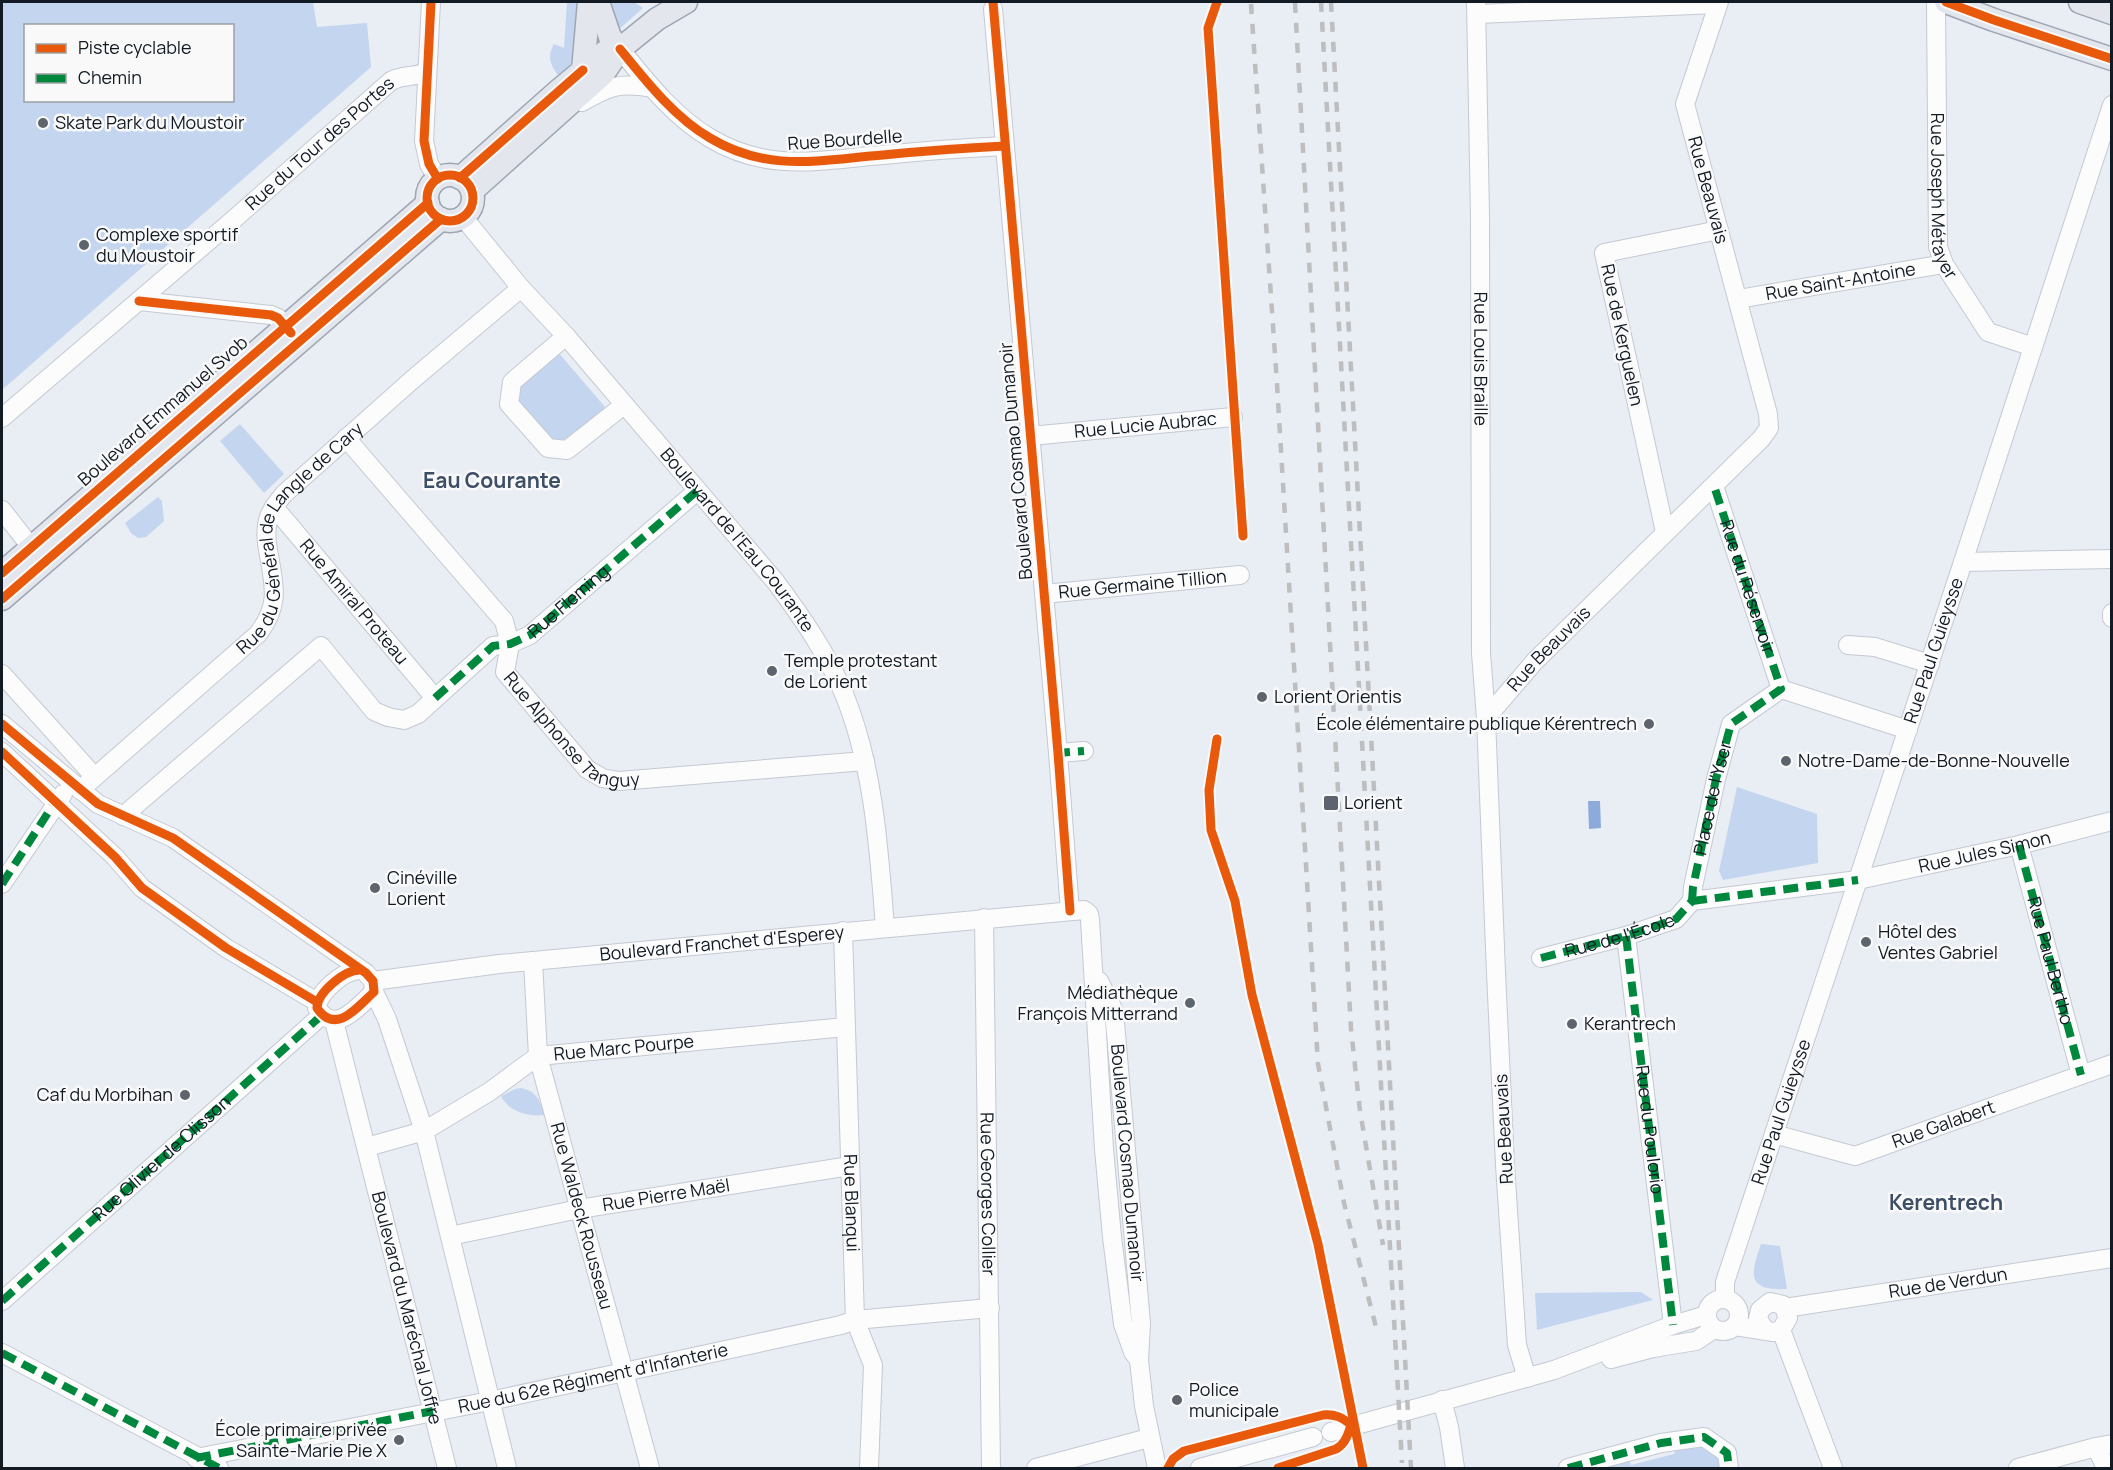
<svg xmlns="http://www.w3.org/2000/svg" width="2113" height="1470" font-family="Manrope,sans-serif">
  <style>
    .green { fill: #c4d5ef; fill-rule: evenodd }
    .water { fill: #8cabda }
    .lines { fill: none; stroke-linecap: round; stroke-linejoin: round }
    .minor-casing { stroke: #c4c9d2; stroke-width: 20 }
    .major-casing { stroke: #9da6b3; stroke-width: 25 }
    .minor { stroke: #fcfcfd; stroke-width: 18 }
    .major { stroke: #e3e7ed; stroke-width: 22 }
    .rail { stroke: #bdbec0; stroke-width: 4.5; stroke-dasharray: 10 10; stroke-linecap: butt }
    .quiet { stroke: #00873e; stroke-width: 8; stroke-dasharray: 15 8; stroke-linecap: butt }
    .cycleway-casing { stroke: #f9f9f9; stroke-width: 13 }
    .cycleway { stroke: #e8590c; stroke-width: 9 }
    .poi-dot { fill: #5d646d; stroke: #f9f9f9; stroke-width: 2 }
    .labels { text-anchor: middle; stroke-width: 5; stroke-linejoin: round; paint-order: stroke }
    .poi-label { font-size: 18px; fill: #121a24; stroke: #f9f9f9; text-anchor: start }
    .street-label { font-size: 18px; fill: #121a24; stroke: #f9f9f9 }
    .quarter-label { font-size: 21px; font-weight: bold; fill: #3d4e67; stroke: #f9f9f9 }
  </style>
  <rect width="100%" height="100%" fill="#e9edf4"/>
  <g class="green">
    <path d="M2,2H313L317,27L367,23L371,67L2,390ZM26,26H232V100H26Z"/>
    <path d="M567,2H577L574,58L568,68L558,75C550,64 547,57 554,44L564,48Z"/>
    <path d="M607,2H634L643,8L616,32Z"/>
    <path d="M557,351L605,407L569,440L551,439L518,402V388Z"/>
    <path d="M240,424L284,474L264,493L220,441Z"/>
    <path d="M158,497L162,501L164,521L146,537L138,538L131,533L125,523Z"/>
    <path d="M1737,787L1817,814L1818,863L1723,880L1719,871Z"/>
    <path d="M521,1088C537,1091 540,1101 545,1115C528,1117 509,1112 501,1096L515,1089Z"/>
    <path d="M1761,1244L1780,1246L1787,1289C1747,1291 1750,1275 1761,1244Z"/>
    <path d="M1641,1292L1653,1300L1537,1330L1535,1293Z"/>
    <path d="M1704,1437L1729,1468H1568L1627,1453L1631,1465L1674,1454L1678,1441Z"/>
  </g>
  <path class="water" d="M1588,801H1600L1601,828L1589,829Z"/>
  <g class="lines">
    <defs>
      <g id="minor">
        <path d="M431,2L424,141L429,164L438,179"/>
        <path id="s1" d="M1476,2L1480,217L1481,653L1486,718"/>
        <path id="s2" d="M1936,2L1938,247L1944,264L1988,332L2033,347"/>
        <path d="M993,9L1058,753L1070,911"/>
        <path d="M1477,14L1718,4"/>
        <path d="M620,49C646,81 674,117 710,138C768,173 820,160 883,155C923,151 964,148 1005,146"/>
        <path d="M582,102C610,86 620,82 652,88"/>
        <path id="s3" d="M463,217L521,288L566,336L775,581C801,616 827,653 844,694C874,767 879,850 885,928"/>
        <path id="s4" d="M1738,299L1944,264"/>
        <path d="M139,301L271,315L278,318L293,336"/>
        <path d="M566,336L512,382L509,404L548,448L567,450L624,405"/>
        <path id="s5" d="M2,418L233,220L391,81C403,74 417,78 427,71"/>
        <path id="s6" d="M1030,436L1233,417"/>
        <path id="s7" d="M346,438L504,621L510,644L505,672L587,769L602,778L619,781L865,761"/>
        <path id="s8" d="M1714,486L1781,689"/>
        <path id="s9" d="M274,507L435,698"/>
        <path d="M2,510L31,547"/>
        <path d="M1665,532L1604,253L1719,230"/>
        <path d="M1963,562L2112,559"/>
        <path id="s10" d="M1044,594L1240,575"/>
        <path d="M2112,613V618"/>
        <path d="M1848,645L1875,647L1930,664"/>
        <path d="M2,674L94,776"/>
        <path d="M1781,689L1908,730"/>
        <path d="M2,724L98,804L173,838L366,973L373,981L374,992L387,1019L424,1131L507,1468"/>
        <path d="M2,752L115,857L142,888L226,948L317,1002"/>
        <path d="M1058,753L1084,751"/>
        <path id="s11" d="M80,790L258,634C281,604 274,585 268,550C266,539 265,528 269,517C272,508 278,501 284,494L412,380L521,288"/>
        <path d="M123,816L321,646L374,711L388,717L404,720L418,714L493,646L510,644L530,635L697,491"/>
        <path id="s12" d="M2019,845L2081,1075"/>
        <path d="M2,884L63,794"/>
        <path id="s13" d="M1692,901L1858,880L2019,845L2112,821"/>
        <path d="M1692,901L1693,887L1716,779L1731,724L1781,689"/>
        <path id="s14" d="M984,918L991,1468"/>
        <path id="s15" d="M843,931L855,1320L873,1365L869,1468"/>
        <path d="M1626,936L1673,1325"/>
        <path d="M1541,958L1626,936L1676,919L1692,901"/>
        <path id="s16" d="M533,961L538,1056L650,1468"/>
        <path d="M360,970C344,970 317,993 317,1008C336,1036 357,1007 374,992"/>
        <path id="s17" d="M373,981L499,964L1084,910L1089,914L1090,920L1104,1149L1112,1237L1123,1324L1133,1352L1139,1360"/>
        <path id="s18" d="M1099,981L1114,1011L1141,1323L1139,1360L1144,1406L1157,1468"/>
        <path id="s19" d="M334,1021L447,1468"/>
        <path id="s20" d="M1774,1134L1855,1156L2112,1064"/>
        <path id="s21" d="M367,1147L424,1131L489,1092L538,1056L846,1027"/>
        <path id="s22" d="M450,1236L579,1209L850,1166"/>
        <path id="s23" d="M1725,1298V1282L1963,562L2112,105"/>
        <circle cx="1723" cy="1315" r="16"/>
        <path d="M2,1301L322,1015"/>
        <path id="s24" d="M1785,1308L2112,1258"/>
        <path d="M1735,1326L1773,1332L1781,1330L1788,1318L1783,1305L1770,1302L1760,1310L1758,1319L1765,1330"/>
        <path d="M1781,1330L1833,1468"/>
        <path d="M2,1353L219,1468"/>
        <path d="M1611,1359L1653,1348L1696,1341L1714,1329"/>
        <path id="s25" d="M1527,1378L1517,1345L1505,1165L1496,973L1486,718L1535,661L1761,439L1769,428L1768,414L1685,104L1719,2"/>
        <path d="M1442,1400L1449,1427L1455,1468"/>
        <path d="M1331,1432L1554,1370L1673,1325L1706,1315"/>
        <path d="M2096,1447L2106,1468"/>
        <path id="s26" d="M196,1458L490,1401L841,1325L855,1320L990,1308"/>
        <path d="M1036,1468L1149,1438"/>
        <path d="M1200,1468L1313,1437"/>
        <path d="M1568,1468L1661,1443L1704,1437L1727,1453L1729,1468"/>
        <path d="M2018,1468L2096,1447L2112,1444"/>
      </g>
      <g id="major">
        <path d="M598,2L610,37L620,49"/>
        <path d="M1946,2L1994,20L2112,59"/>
        <path d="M2080,2L2112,13"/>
        <path d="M583,70L589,2"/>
        <circle cx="450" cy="198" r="23"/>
        <path d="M460,178L558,91L605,52L616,50"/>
        <path d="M472,191L603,74L620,49L657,19L686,2"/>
        <path d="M2,573L428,203"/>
        <path d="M2,599L441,219"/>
      </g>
    </defs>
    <use href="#minor" class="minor-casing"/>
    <use href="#major" class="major-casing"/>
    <use href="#minor" class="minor"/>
    <use href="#major" class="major"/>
    <g class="rail">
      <path d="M1321,2L1402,1463"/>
      <path d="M1331,2L1411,1468"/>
      <path d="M1295,3L1351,1029L1360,1111L1383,1245"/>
      <path d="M1251,4L1277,384L1318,1064L1344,1203L1376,1327"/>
    </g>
    <g class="quiet">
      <path id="s27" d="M435,698L493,646L510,644L530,635L697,491"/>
      <path d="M1058,756V753L1084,751"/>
      <path d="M2019,845L2081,1075"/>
      <path d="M2,884L55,802"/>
      <path id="s28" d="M1692,901L1693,887L1716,779L1731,724L1781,689L1714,486"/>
      <path d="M1692,901L1858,880"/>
      <path id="s29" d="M1626,936L1673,1325"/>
      <path id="s30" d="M1541,958L1626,936L1676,919L1692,901"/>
      <path id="s31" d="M2,1301L322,1015"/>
      <path d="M2,1353L219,1468"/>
      <path d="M196,1458L433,1411"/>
      <path d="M1568,1468L1661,1443L1704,1437L1727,1453L1729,1468"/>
    </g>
    <defs>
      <g id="cycleway">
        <path d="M431,2L424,141L429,164L438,179"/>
        <path d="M993,2L1058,753L1070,911"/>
        <path d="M1217,2L1208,28L1243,536"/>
        <path d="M1946,2L1994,20L2112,59"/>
        <path d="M620,49C646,81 674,117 710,138C768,173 820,160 883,155C923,151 964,148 1005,146"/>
        <circle cx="450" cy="198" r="23"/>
        <path d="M460,178L583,70"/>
        <path d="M139,301L271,315L278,318L291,333"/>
        <path d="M2,573L428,203"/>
        <path d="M2,599L441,219"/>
        <path d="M2,724L98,804L173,838L366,973L373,981L374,992C357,1007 336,1036 317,1008C317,993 344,970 360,970"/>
        <path d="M1217,739L1209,790L1211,830L1235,901L1252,995L1318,1244L1363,1468"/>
        <path d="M2,752L115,857L142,888L226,948L317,1002"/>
        <path d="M1168,1468L1173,1459L1184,1451L1323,1415C1335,1414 1342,1417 1351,1425C1348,1435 1345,1444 1336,1449L1278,1468"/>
      </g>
    </defs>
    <use href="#cycleway" class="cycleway-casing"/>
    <use href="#cycleway" class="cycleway"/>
  </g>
  <g class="poi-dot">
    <circle cx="43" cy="123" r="6"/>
    <circle cx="84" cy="245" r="6"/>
    <circle cx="772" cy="671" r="6"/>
    <circle cx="1262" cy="697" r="6"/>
    <circle cx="1649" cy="724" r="6"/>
    <circle cx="1786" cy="761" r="6"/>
    <rect x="1323" y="795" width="16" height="16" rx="3"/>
    <circle cx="375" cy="888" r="6"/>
    <circle cx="1866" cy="942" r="6"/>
    <circle cx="1190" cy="1003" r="6"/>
    <circle cx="1572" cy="1024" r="6"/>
    <circle cx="185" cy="1095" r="6"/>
    <circle cx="1177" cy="1400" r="6"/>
    <circle cx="399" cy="1440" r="6"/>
  </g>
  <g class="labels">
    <g class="poi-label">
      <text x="55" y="129">Skate Park du Moustoir</text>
      <text x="96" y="241">Complexe sportif<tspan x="96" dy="21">du Moustoir</tspan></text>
      <text x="784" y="667">Temple protestant<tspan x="784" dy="21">de Lorient</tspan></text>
      <text x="1274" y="703">Lorient Orientis</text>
      <text x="1637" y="730" text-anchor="end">École élémentaire publique Kérentrech</text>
      <text x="1798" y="767">Notre-Dame-de-Bonne-Nouvelle</text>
      <text x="1344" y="809">Lorient</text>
      <text x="387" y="884">Cinéville<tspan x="387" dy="21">Lorient</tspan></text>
      <text x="1878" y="938">Hôtel des<tspan x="1878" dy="21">Ventes Gabriel</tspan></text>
      <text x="1178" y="999" text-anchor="end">Médiathèque<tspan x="1178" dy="21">François Mitterrand</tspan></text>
      <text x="1584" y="1030">Kerantrech</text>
      <text x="173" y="1101" text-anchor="end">Caf du Morbihan</text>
      <text x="1189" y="1396">Police<tspan x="1189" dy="21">municipale</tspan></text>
      <text x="387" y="1436" text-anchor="end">École primaire privée<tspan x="387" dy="21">Sainte-Marie Pie X</tspan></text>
    </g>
    <g class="street-label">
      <text transform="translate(845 140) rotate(-4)" y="6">Rue Bourdelle</text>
      <text dy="6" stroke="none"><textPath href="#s5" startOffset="420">Rue du Tour des Portes</textPath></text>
      <text transform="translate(1708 190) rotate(75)" y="6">Rue Beauvais</text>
      <text dy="6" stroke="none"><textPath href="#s2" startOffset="195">Rue Joseph Métayer</textPath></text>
      <text dy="6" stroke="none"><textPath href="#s4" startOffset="104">Rue Saint-Antoine</textPath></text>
      <text transform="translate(1622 335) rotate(78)" y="6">Rue de Kerguelen</text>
      <text dy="6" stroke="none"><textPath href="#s1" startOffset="357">Rue Louis Braille</textPath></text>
      <text transform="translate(163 411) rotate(-41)" y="6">Boulevard Emmanuel Svob</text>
      <text dy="6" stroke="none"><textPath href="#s6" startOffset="116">Rue Lucie Aubrac</textPath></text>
      <text transform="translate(1016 461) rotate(-95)" y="6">Boulevard Cosmao Dumanoir</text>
      <text dy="6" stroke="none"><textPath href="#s11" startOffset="350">Rue du Général de Langle de Cary</textPath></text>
      <text dy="6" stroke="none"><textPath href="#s3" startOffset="424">Boulevard de l'Eau Courante</textPath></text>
      <text dy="6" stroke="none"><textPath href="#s10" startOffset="99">Rue Germaine Tillion</textPath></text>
      <text dy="6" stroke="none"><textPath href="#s8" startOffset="106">Rue du Réservoir</textPath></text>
      <text dy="6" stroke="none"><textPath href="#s27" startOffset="168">Rue Fleming</textPath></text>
      <text dy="6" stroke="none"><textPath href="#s9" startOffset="124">Rue Amiral Proteau</textPath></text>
      <text dy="6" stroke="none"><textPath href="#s25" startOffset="756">Rue Beauvais</textPath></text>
      <text dy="6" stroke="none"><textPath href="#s23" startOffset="681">Rue Paul Guieysse</textPath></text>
      <text dy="6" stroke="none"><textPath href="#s7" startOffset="387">Rue Alphonse Tanguy</textPath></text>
      <text dy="6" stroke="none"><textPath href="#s28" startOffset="105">Place de l'Yser</textPath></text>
      <text dy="6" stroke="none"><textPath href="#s13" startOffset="297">Rue Jules Simon</textPath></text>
      <text dy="6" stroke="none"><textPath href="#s30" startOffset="82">Rue de l'École</textPath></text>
      <text dy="6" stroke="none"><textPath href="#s17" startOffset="351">Boulevard Franchet d'Esperey</textPath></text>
      <text dy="6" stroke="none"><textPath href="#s12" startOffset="120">Rue Paul Bertho</textPath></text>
      <text dy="6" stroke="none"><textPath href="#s21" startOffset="282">Rue Marc Pourpe</textPath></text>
      <text dy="6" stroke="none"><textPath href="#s23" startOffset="195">Rue Paul Guieysse</textPath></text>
      <text dy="6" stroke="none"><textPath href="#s20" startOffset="178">Rue Galabert</textPath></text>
      <text transform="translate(1504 1129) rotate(-93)" y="6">Rue Beauvais</text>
      <text dy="6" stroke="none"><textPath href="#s29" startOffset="195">Rue du Poulorio</textPath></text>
      <text dy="6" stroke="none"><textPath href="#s31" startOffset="214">Rue Olivier de Clisson</textPath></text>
      <text dy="6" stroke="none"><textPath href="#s18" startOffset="186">Boulevard Cosmao Dumanoir</textPath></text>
      <text dy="6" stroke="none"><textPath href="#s14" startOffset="276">Rue Georges Collier</textPath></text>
      <text dy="6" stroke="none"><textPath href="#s22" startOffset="220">Rue Pierre Maël</textPath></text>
      <text dy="6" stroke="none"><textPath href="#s15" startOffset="272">Rue Blanqui</textPath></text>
      <text dy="6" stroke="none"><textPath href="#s16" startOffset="261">Rue Waldeck Rousseau</textPath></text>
      <text dy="6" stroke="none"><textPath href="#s24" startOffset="165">Rue de Verdun</textPath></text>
      <text dy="6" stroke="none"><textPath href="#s19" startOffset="296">Boulevard du Maréchal Joffre</textPath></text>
      <text dy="6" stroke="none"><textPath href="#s26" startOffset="405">Rue du 62e Régiment d'Infanterie</textPath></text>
    </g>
    <g class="quarter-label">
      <text x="492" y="488">Eau Courante</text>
      <text x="1946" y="1210">Kerentrech</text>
    </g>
  </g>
  <rect width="2113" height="1470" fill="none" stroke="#121a24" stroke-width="6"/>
  <rect x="24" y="24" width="210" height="78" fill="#f9f9f9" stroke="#9da0a4" stroke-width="1.5"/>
  <rect x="36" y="44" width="30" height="9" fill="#e8590c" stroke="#9da0a4" stroke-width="1.5"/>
  <text x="78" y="54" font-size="18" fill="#121a24">Piste cyclable</text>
  <rect x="36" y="74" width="30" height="9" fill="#00873e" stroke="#9da0a4" stroke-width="1.5"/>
  <text x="78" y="84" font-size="18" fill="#121a24">Chemin</text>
</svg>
